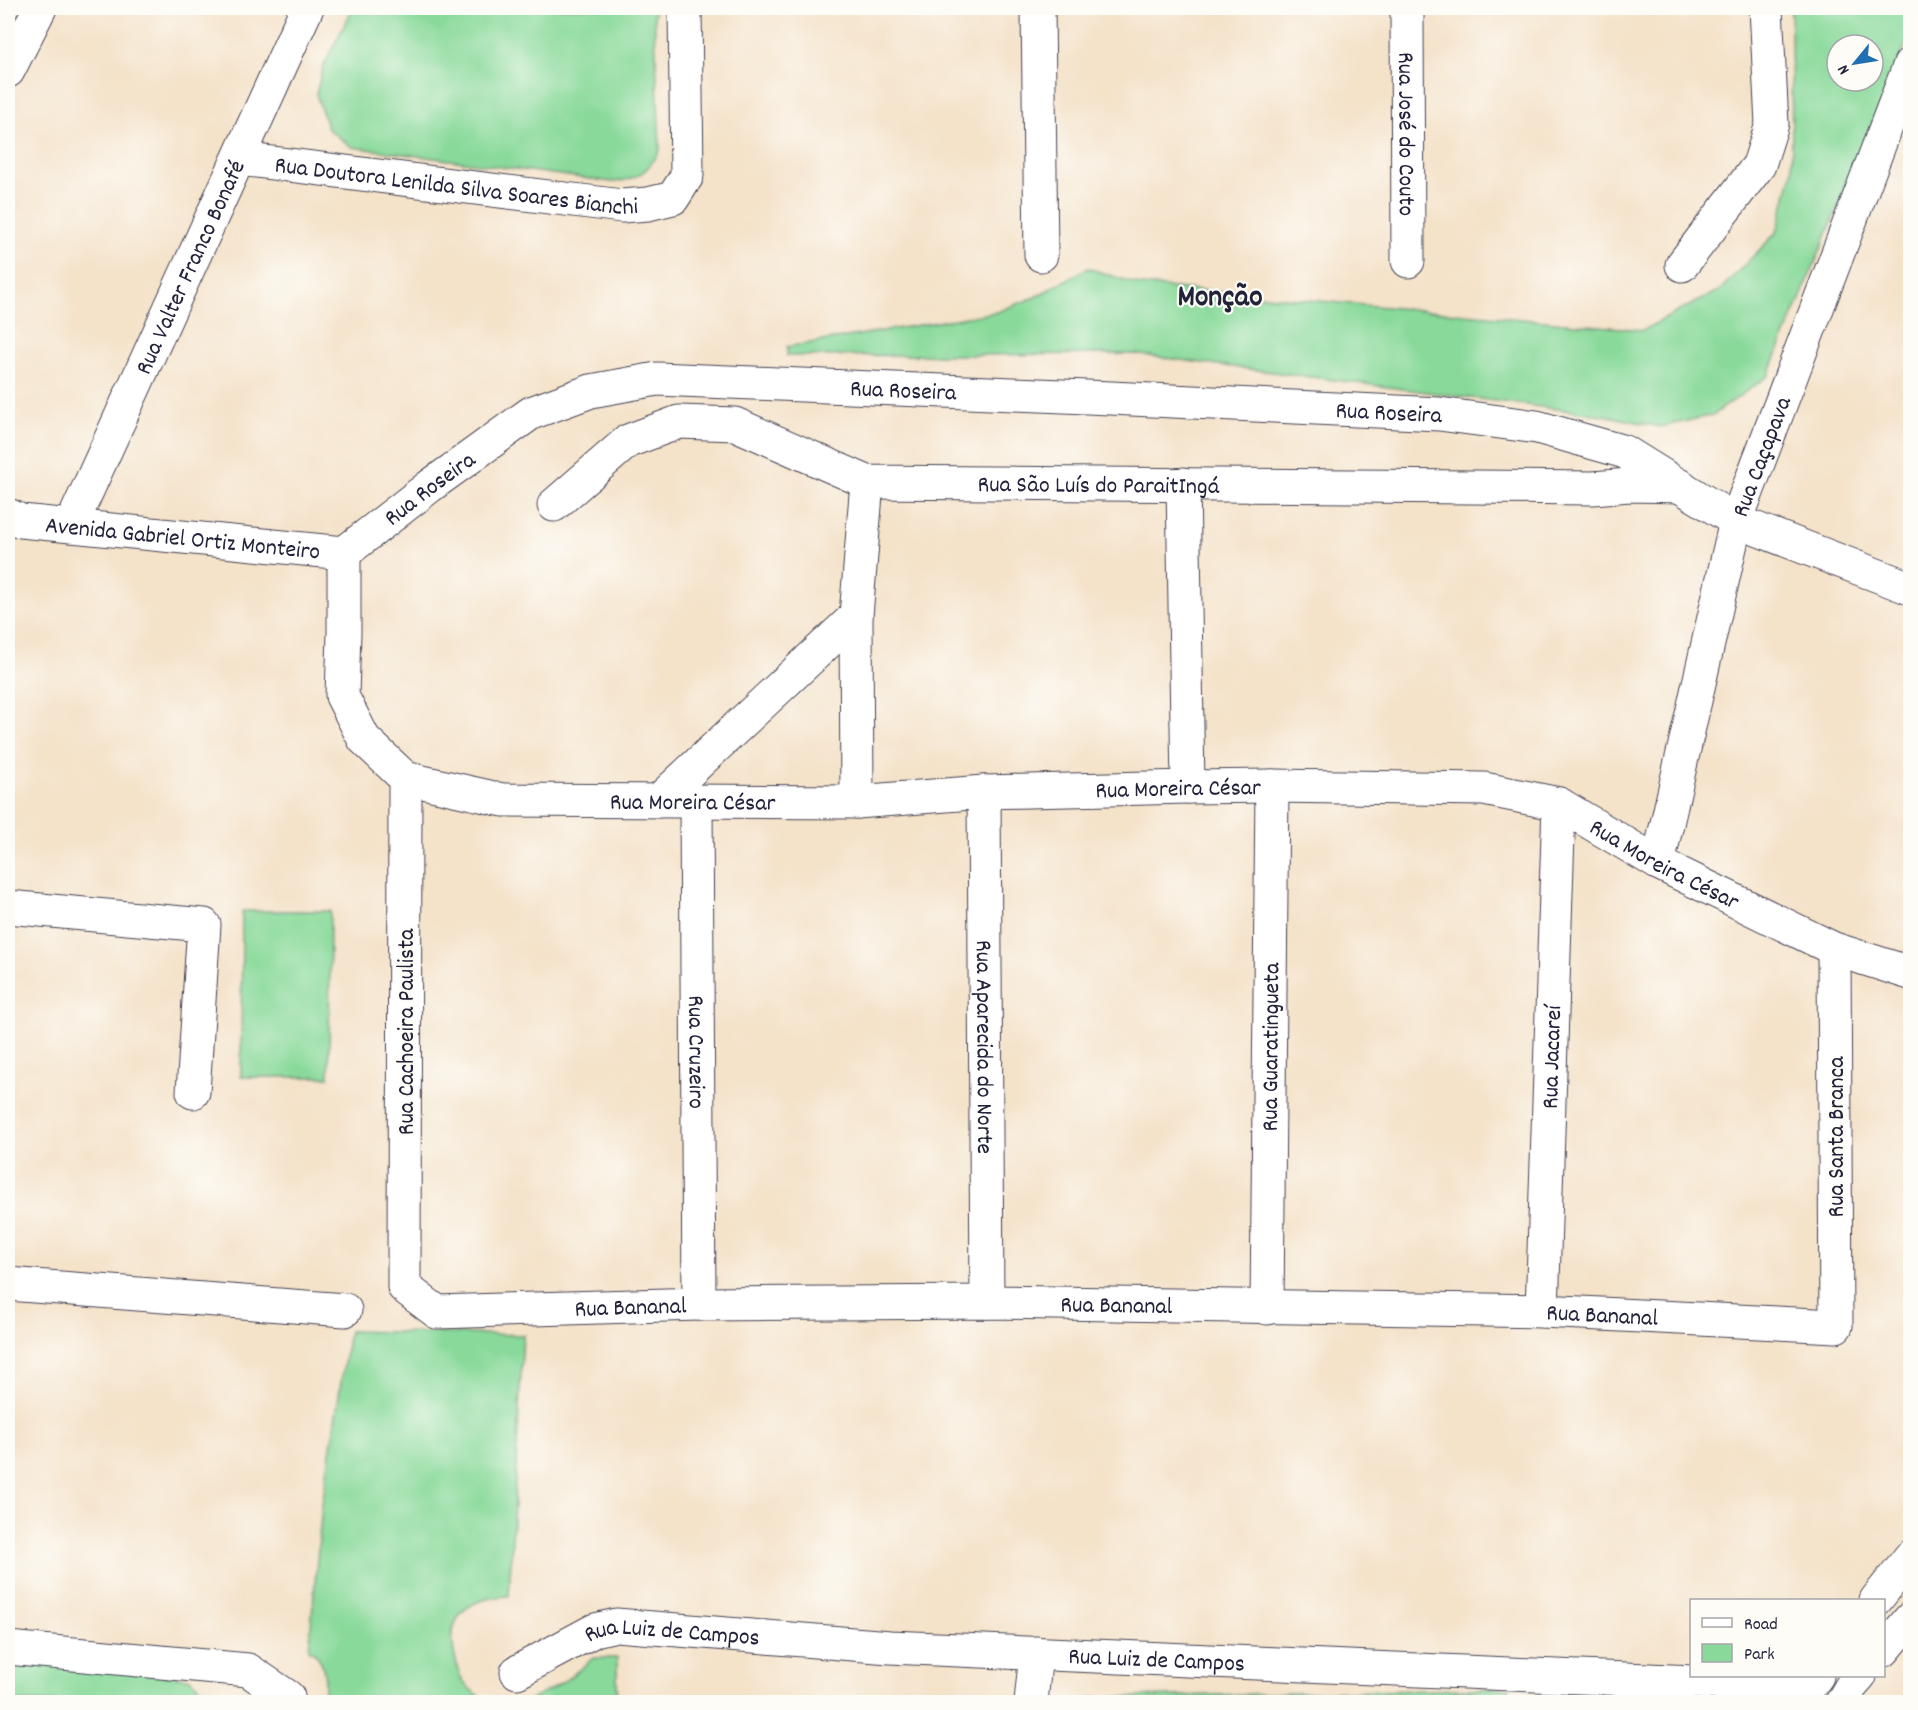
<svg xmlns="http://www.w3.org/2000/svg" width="1918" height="1710" font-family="Dekko,sans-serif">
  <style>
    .green { fill: #88d99a; stroke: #557e6a; stroke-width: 1.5; fill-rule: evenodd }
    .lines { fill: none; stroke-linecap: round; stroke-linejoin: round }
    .minor-casing { stroke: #423f50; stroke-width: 35 }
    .tertiary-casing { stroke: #423f50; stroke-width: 35 }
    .secondary-casing { stroke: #423f50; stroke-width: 35 }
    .minor { stroke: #fff; stroke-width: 33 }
    .tertiary { stroke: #fff; stroke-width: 33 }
    .secondary { stroke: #fff; stroke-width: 33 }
    .labels { text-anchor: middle; stroke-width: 4.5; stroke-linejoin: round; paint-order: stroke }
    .street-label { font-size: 24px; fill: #22223b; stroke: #fdfcf7 }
    .district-label { font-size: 30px; font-weight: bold; fill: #22223b; stroke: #fdfcf7 }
  </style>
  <rect width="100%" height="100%" fill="#fdfcf7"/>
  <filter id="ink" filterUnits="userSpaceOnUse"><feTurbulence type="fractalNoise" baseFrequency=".0167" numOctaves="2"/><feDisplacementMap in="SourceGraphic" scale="12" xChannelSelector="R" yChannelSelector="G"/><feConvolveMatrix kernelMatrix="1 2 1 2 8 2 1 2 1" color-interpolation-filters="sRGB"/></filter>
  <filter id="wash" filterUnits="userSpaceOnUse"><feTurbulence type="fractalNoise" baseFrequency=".008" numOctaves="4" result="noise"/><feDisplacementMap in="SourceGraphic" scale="24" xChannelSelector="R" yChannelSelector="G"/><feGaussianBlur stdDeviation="1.35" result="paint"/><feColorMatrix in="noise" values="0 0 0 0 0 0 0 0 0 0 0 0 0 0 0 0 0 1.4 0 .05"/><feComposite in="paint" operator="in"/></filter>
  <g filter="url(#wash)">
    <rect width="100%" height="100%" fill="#f4e2c9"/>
    <g class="green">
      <path d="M353,8H654L660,150C649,171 636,181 612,182L352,147L328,129L316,94L323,67Z"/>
      <path d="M1791,8H1910V34L1768,376L1713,415L1661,427L1603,415L1134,354L787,356V347L997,312L1035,297L1088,268L1140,285L1643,330L1720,290L1777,232L1792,173ZM1837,45H1873V81H1837Z"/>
      <path d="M242,911H330L329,1077H241Z"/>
      <path d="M349,1331L523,1335L509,1596C467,1598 443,1616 456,1661C458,1668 459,1677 464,1683C471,1691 480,1697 489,1702H324C326,1686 327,1658 309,1649L322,1505Z"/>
      <path d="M593,1658H617V1702H524C549,1693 573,1676 593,1658Z"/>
      <path d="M19,1661L190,1678L215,1702H8V1673Z"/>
      <path d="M1510,1688L1504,1702H1089L1090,1698Z"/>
    </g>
  </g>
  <g filter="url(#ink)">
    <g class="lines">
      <defs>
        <g id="minor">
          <path d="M1038,8L1041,255"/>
          <path id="s1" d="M1407,8L1408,261"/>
          <path id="s2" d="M239,159L622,206L648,204L673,198L687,176L685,8"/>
          <path d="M1682,265L1759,165L1772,124L1766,8"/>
          <path d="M1183,484L1188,787"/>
          <path id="s3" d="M554,505L628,441L679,422L735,424L867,482L1593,488L1629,485L1681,486"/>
          <path id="s4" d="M71,526L307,8"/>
          <path d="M344,553V633L342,696L364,739L405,778"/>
          <path id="s5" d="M405,778L404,1287L437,1312L699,1304L987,1302L1542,1311L1836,1326L1834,949"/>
          <path id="s6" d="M405,778L503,800L857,802L984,792L1188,787L1272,786L1484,789L1559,804L1658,863L1834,949L1910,973"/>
          <path id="s7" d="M984,792L987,1302"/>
          <path d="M658,801L856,616"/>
          <path id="s8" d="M696,802L699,1304"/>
          <path d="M857,802L856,616L867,482"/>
          <path id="s9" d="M1658,863L1736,521L1910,64"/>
          <path d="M8,907L204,925L193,1092"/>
          <path d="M8,1284L345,1310"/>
          <path id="s10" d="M1267,1308L1272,786"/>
          <path id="s11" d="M1542,1311L1559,804"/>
          <path d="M8,1648L248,1670L288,1697"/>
          <path id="s12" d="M517,1672L595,1630L616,1625L890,1647L1808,1687"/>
          <path d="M1031,1702L1036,1653"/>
        </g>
        <g id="tertiary">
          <path id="s13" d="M8,515L21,521L344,553L430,486L531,413L591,391L657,379L1111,398L1439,414L1537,427L1625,452L1736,521L1910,588"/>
          <path d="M1876,1600L1910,1557"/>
          <path d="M1884,1650L1910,1619"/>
          <path d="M1797,1702L1817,1676"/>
          <path d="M1842,1702L1852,1685L1860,1676"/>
        </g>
        <path id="secondary" d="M8,71L40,8"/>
      </defs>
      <use href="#minor" class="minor-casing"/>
      <use href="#tertiary" class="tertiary-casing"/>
      <use href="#secondary" class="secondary-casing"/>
      <use href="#minor" class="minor"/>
      <use href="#tertiary" class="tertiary"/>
      <use href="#secondary" class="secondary"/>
    </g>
  </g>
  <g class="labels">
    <g class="street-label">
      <text dy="8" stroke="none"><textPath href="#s1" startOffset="126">Rua José do Couto</textPath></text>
      <text dy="8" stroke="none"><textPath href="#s2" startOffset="219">Rua Doutora Lenilda Silva Soares Bianchi</textPath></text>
      <text dy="8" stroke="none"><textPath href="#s4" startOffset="285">Rua Valter Franco Bonafé</textPath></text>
      <text dy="8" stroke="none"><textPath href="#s13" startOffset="950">Rua Roseira</textPath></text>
      <text dy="8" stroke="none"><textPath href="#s13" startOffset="1436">Rua Roseira</textPath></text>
      <text dy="8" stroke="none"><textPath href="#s9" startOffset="420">Rua Caçapava</textPath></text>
      <text dy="8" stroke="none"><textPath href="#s3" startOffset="584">Rua São Luís do ParaitIngá</textPath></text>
      <text dy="8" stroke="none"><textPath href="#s13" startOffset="446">Rua Roseira</textPath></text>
      <text dy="8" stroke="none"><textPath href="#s13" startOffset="177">Avenida Gabriel Ortiz Monteiro</textPath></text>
      <text dy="8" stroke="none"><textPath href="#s6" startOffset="776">Rua Moreira César</textPath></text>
      <text dy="8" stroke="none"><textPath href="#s6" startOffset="290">Rua Moreira César</textPath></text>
      <text dy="8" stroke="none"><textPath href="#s6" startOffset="1280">Rua Moreira César</textPath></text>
      <text transform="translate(405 1032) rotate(-90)" y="8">Rua Cachoeira Paulista</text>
      <text dy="8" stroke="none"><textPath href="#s7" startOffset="255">Rua Aparecida do Norte</textPath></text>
      <text dy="8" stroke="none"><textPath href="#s10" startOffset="261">Rua Guaratingueta</textPath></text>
      <text dy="8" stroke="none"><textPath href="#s8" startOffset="250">Rua Cruzeiro</textPath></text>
      <text dy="8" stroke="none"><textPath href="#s11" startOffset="254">Rua Jacareí</textPath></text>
      <text transform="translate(1835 1137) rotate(-90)" y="8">Rua Santa Branca</text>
      <text dy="8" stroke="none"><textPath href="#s5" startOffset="1230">Rua Bananal</textPath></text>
      <text dy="8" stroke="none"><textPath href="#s5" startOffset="744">Rua Bananal</textPath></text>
      <text dy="8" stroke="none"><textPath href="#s5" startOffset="1716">Rua Bananal</textPath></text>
      <text dy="8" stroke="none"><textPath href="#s12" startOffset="166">Rua Luiz de Campos</textPath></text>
      <text dy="8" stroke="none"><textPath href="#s12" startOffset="652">Rua Luiz de Campos</textPath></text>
    </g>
    <g class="district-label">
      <text x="1220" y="305">Monção</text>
    </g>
  </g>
  <rect width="1918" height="1710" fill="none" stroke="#fdfcf7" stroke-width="30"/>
  <rect x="1690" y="1599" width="195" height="78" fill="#fdfcf7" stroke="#a5a5ac" stroke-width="1.5"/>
  <rect x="1702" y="1618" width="30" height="9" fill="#ffffff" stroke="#a5a5ac" stroke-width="1.5"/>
  <text x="1744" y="1629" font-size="18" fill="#22223b">Road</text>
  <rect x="1702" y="1644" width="30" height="18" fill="#88d99a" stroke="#a5a5ac" stroke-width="1.5"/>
  <text x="1744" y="1659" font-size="18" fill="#22223b">Park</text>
  <g transform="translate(1855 63) rotate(240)"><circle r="28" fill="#fdfcf7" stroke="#a5a5ac" stroke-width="1.5"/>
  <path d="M0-4.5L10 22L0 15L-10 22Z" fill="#1f6fb2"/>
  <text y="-9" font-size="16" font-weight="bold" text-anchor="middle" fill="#22223b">N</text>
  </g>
</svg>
